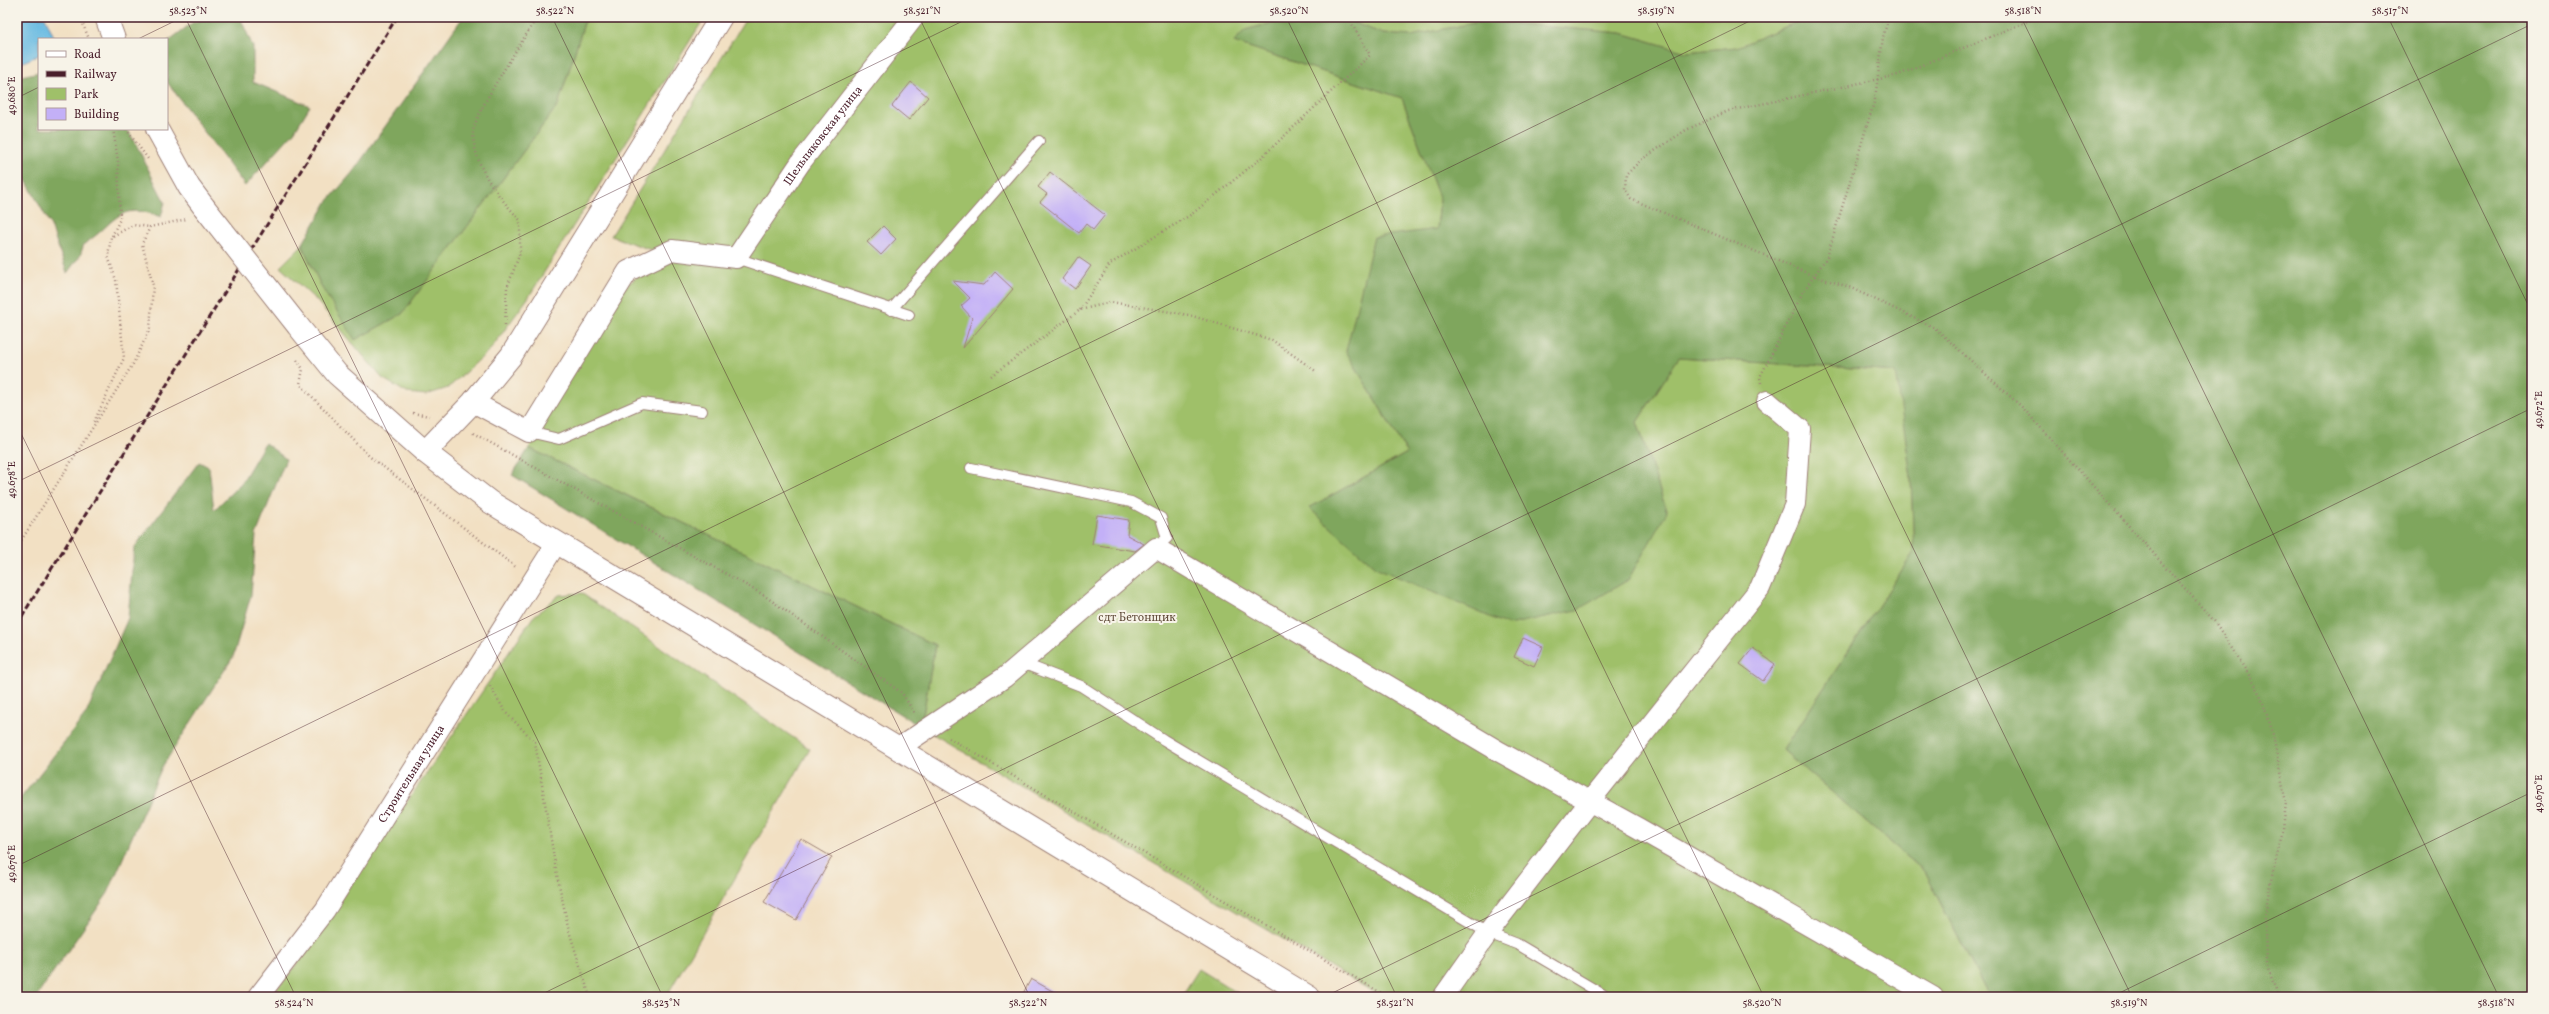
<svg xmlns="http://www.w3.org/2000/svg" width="2549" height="1014" font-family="Vollkorn,serif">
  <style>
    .green { fill: #9fc069; stroke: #74704a }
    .forest { fill: #7fa65d; stroke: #646244 }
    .water { fill: #66bae2; stroke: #586c86 }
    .building { fill: #c3b0f7 }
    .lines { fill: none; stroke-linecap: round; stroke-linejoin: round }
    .lane-casing { stroke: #9e8077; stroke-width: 12 }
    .street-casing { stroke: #9e8077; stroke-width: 22 }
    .secondary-casing { stroke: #9e8077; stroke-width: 24 }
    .path { stroke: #9e8077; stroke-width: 2.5; stroke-dasharray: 1 3; stroke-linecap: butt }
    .lane { stroke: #fff; stroke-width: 10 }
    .street { stroke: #fff; stroke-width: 20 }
    .secondary { stroke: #fff; stroke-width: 22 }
    .rail { stroke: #4a1f2b; stroke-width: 3; stroke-dasharray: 6 3; stroke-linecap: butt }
    .secondary-bridge-casing { stroke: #9e8077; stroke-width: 24; stroke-linecap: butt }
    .secondary-bridge { stroke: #fff; stroke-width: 22 }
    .ticks { fill: none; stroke: #4a1f2b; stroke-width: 1; stroke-opacity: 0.45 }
    .labels { text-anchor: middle; stroke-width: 4; stroke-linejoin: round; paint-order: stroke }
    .street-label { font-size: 12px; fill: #4a1f2b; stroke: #f7f3e8 }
    .park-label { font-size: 12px; fill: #644f3e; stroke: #f7f3e8 }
    .neatline { fill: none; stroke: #4a1f2b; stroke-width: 1.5 }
    .ticks-label { font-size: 10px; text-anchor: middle; fill: #4a1f2b }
  </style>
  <rect width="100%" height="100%" fill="#f7f3e8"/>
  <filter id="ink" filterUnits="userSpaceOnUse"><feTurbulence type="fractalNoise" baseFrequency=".025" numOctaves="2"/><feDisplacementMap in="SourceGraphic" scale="8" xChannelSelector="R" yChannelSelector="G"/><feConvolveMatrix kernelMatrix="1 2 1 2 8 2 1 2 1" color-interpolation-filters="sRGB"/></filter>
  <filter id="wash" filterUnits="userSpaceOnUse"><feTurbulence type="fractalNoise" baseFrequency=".012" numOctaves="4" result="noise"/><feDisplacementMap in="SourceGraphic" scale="16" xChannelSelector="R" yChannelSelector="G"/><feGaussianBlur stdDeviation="0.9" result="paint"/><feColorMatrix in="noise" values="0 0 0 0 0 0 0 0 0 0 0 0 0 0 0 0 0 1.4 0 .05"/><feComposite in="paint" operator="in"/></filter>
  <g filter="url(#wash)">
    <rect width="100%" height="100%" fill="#f2e0c3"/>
    <g class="green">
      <path d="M586,17H705L528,298L490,350L448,388L426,395L407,393L382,378L316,300L280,267L302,245L322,288L355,339L402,314L558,105Z"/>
      <path d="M747,17H1296L1245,30L1234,42L1402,98L1440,200L1437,229L1346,351L1407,453L1309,508L1667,512L1637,422L1679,357L1897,372L1911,477L1914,552L1783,750L1924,871L1989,997H1382L921,727L935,645L529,448L620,290L666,255L611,236Z"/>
      <path d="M1339,17H1809L1737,47L1686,52L1621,33L1483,21L1411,36L1383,34Z"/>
      <path d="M581,593L810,749L666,997H268L289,975L533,617L559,595Z"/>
      <path d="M1199,969L1244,997H1181Z"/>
    </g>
    <g class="forest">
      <path d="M212,17H240L253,47V82L310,106L294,132L245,186L167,82V42L192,23Z"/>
      <path d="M463,17H586L558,105L402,314L355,340L322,288L302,245L327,202L352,173Z"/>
      <path d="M1296,17H1339L1383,34L1411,36L1483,21L1621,33L1686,52L1737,47L1809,17H2532V997H1989L1924,871L1783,750L1914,552L1911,477L1896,372L1679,357L1637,422L1667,512L1628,580L1577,610L1508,625L1375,567L1309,508L1407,453L1346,351L1374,237L1437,229L1440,200L1402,98L1234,42L1245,30Z"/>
      <path d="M39,72V129H127C142,152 151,178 165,202L161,217C116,200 116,224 84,244L80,256L67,273L51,226L17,164V77Z"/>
      <path d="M265,443L286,459L256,535L251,595L233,657L162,767L108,893L36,997H17V803L86,714L128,618L134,548L199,462L209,467L214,510L242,482Z"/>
      <path d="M529,448L935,645L921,727L512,475Z"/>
    </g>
    <path class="water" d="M17,17H45L55,39H39V55L17,65Z"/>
    <g id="blocks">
      <g class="building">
        <path d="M911,82L928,97L909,120L892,106Z"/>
        <path d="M1050,172L1105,215L1093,230L1086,224L1079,233L1040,202L1047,194L1038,187Z"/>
        <path d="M883,226L896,239L881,255L867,242Z"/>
        <path d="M1078,257L1091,266L1075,289L1062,279Z"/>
        <path d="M995,272L1013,289L963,348L972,318L961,306L970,298L953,281L984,285Z"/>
        <path d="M1097,515L1129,520L1127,535L1144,544L1135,551L1092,544Z"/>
        <path d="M1523,638L1543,647L1534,666L1514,657Z"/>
        <path d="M1753,648L1775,664L1763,681L1740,664Z"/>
        <path d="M801,839L832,857L796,920L764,902Z"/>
        <path d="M1031,979L1063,997H1021Z"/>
      </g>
    </g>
  </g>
  <g filter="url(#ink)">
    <use href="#blocks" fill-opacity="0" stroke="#9e8077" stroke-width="1"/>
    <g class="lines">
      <defs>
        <g id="lane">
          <path d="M736,258L909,315"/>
          <path d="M891,310L1039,141"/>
          <path d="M529,432L559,439L642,403L702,411"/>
          <path d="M971,468L1131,502L1161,518L1167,538L1156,548"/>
          <path d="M1022,663L1081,686L1164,740L1488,933L1519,945L1607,997"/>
        </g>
        <g id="street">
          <path id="s1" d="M473,402L529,432L628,271L672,250L736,258L801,162L914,17"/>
          <path d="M897,749L1005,677L1156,548L1500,752L1638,828L1933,997"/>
          <path id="s2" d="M258,997L325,910L556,544"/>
          <path d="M1443,997L1488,933L1594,796L1760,588L1795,504L1800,429L1767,401"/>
        </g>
        <g id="secondary">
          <path d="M106,17L114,39"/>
          <path d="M157,129L189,187L204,207"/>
          <path d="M298,326L337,374L425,452L490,502L1309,997"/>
          <path d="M425,452L473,402L511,356L721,17"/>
        </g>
      </defs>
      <use href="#lane" class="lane-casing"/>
      <use href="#street" class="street-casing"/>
      <use href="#secondary" class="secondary-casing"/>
      <g class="path">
        <path d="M80,17L89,39"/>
        <path d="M2038,17L1898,75L1728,111L1686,130L1641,160L1626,175L1625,190L1631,199L1814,276L1849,287L1935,328L2023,408L2215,622L2259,691L2272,730L2286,803L2283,830L2270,884L2265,918L2266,964L2279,997"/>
        <path d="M126,129L148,159"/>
        <path d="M112,236L120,219L118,161L113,129"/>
        <path d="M1080,310L1110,264L1192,214L1260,159L1370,55L1348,17"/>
        <path d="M505,325L507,288L520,253V220C498,196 475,169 473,134C472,115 525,38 537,17"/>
        <path d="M297,360L303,369L300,384L369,456L517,568"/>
        <path d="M991,376L1080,310L1111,302L1189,315L1272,340L1317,372"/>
        <path d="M1761,383L1760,377L1803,292L1827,257L1875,99L1883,37L1889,17"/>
        <path d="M413,413L429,416"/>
        <path d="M94,422L124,358L116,280L108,256L111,237L133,225L150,227"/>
        <path d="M473,433L762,594L902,693L915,714"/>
        <path d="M17,547L133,364L150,329L153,285L142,244L150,227L187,219"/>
        <path d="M490,686L506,713L535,742L556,870L569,931L590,997"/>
        <path d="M949,738L1388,997"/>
      </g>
      <use href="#lane" class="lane"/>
      <use href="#street" class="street"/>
      <use href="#secondary" class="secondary"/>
      <path class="rail" d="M17,624L397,17"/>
      <defs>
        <path id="secondary-bridge" d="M204,207L298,326"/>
      </defs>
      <use href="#secondary-bridge" class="secondary-bridge-casing"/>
      <use href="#secondary-bridge" class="secondary-bridge"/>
    </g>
  </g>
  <path class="ticks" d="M185,17L663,997M552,17L1030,997M919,17L1397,997M1286,17L1764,997M1654,17L2132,997M2021,17L2499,997M2388,17L2532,313M138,39L183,17M17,98L39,87M17,425L296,997M17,482L971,17M17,866L1758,17M536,997L2532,24M1324,997L2532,408M2111,997L2532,792"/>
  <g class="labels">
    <g class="street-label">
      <text dy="4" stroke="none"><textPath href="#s1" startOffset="516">Шельпяковская улица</textPath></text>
      <text dy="4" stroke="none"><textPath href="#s2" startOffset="271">Строительная улица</textPath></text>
    </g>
    <g class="park-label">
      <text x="1137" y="621">сдт Бетонщик</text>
    </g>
  </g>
  <rect width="2549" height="1014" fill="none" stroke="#f7f3e8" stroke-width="44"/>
  <rect x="38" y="38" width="130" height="92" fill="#f7f3e8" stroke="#b29e9c"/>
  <rect x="46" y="51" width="20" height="6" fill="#ffffff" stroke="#b29e9c"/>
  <text x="74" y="58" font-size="12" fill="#4a1f2b">Road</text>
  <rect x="46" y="71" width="20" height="6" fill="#4a1f2b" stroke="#b29e9c"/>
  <text x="74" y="78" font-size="12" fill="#4a1f2b">Railway</text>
  <rect x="46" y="88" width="20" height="12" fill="#9fc069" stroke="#b29e9c"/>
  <text x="74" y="98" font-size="12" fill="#4a1f2b">Park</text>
  <rect x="46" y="108" width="20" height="12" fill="#c3b0f7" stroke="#b29e9c"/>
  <text x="74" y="118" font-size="12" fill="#4a1f2b">Building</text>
  <rect x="22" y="22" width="2505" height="970" class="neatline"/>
  <g class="ticks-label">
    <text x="188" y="14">58.523°N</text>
    <text x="555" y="14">58.522°N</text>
    <text x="922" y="14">58.521°N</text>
    <text x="1289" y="14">58.520°N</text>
    <text x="1656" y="14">58.519°N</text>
    <text x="2023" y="14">58.518°N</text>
    <text x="2390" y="14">58.517°N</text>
    <text transform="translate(11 96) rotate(-90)" y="4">49.680°E</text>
    <text transform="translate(2538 410) rotate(-90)" y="4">49.672°E</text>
    <text transform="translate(11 480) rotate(-90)" y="4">49.678°E</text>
    <text transform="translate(2538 794) rotate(-90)" y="4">49.670°E</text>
    <text transform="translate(11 864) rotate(-90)" y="4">49.676°E</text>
    <text x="294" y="1006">58.524°N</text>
    <text x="661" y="1006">58.523°N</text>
    <text x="1028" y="1006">58.522°N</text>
    <text x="1395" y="1006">58.521°N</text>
    <text x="1762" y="1006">58.520°N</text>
    <text x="2129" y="1006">58.519°N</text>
    <text x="2496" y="1006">58.518°N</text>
  </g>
</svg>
